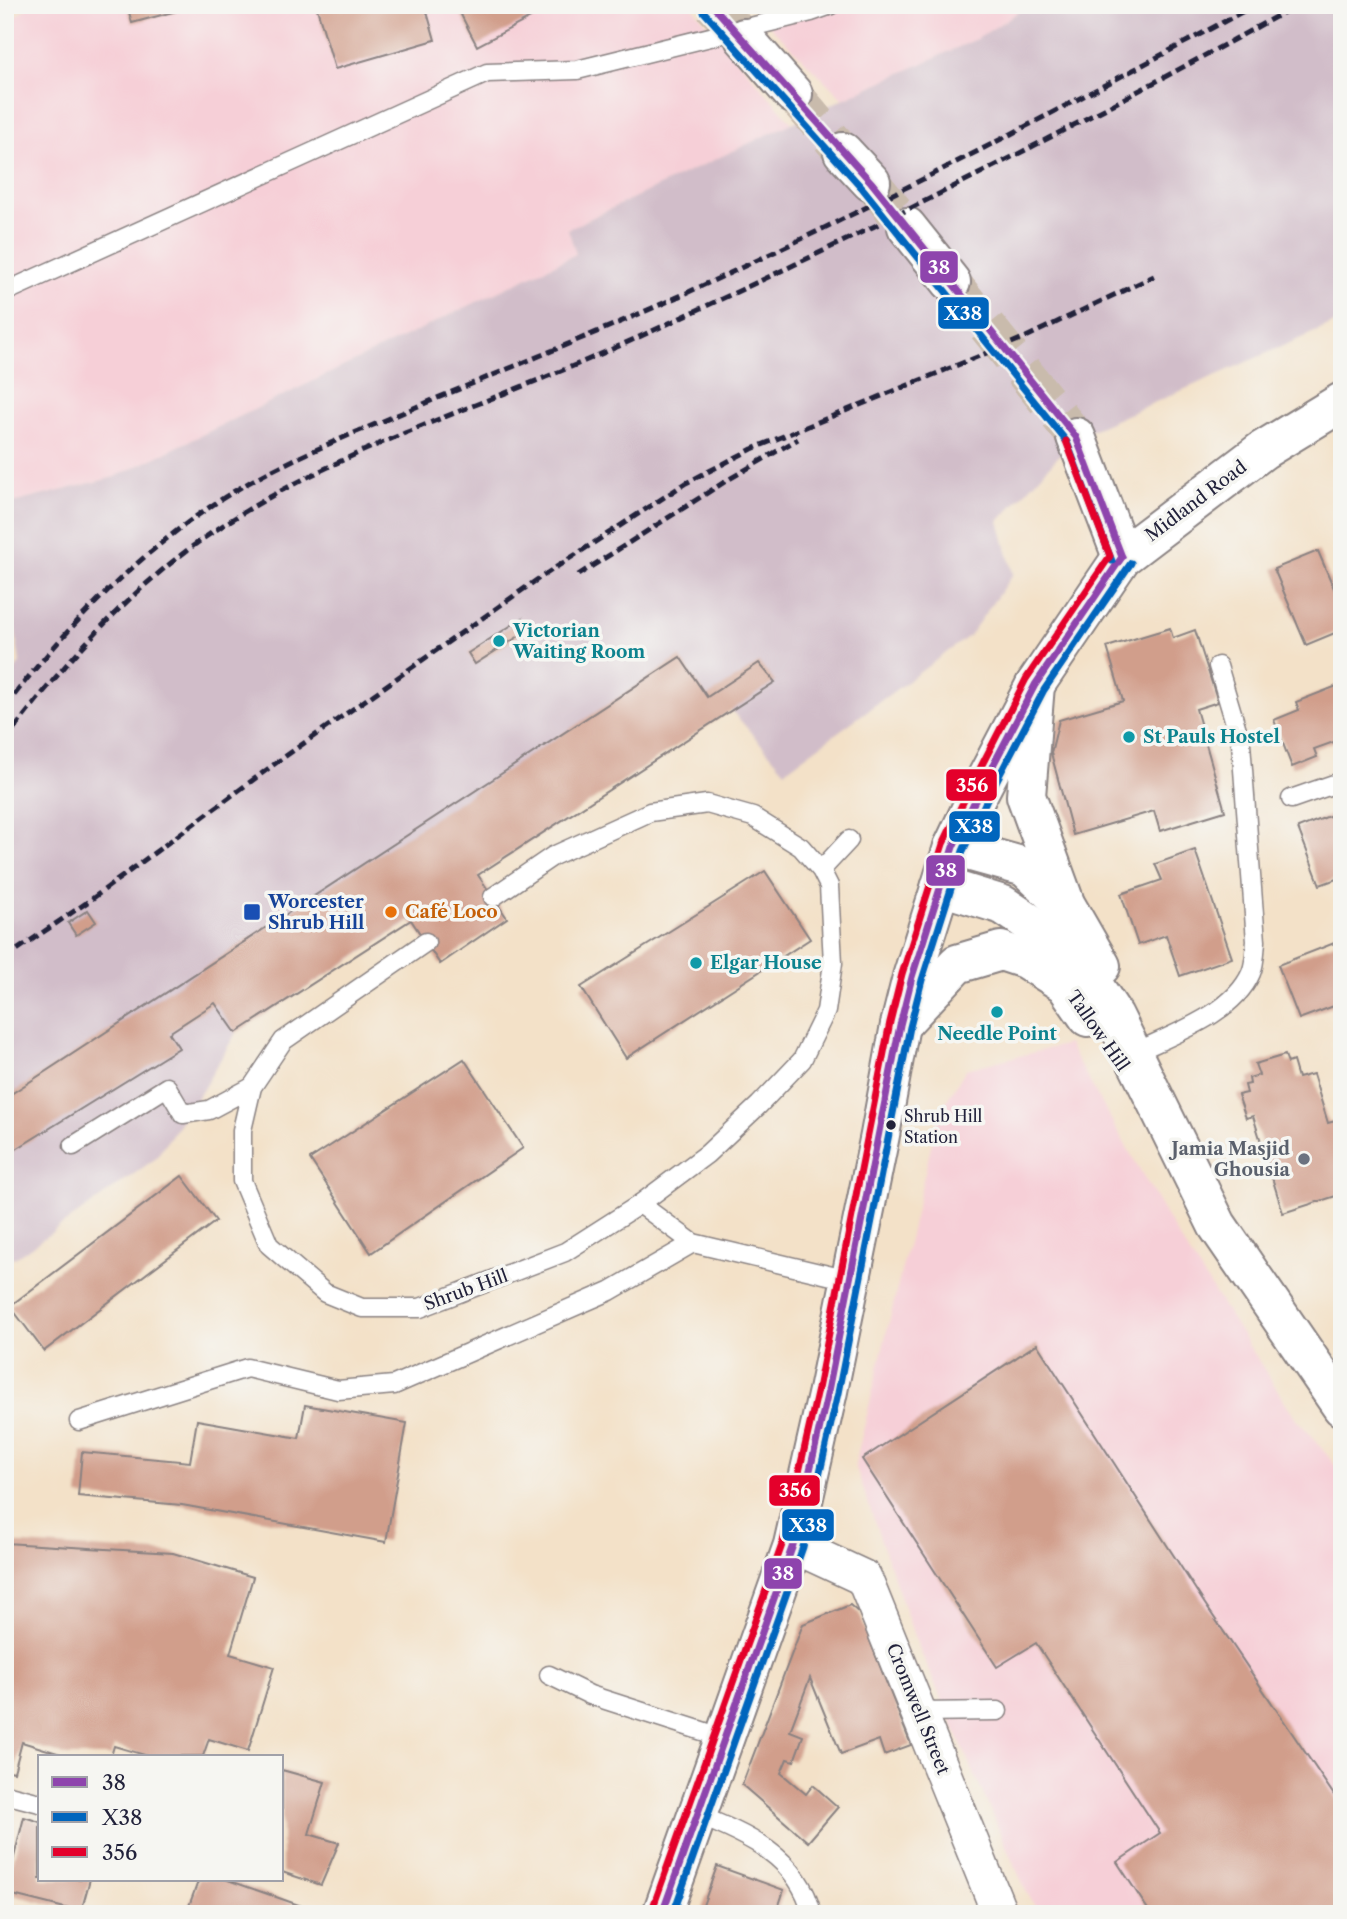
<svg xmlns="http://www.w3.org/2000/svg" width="1347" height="1919" font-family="'Libre Caslon Text',serif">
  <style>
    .built { fill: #f6cfd7 }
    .industrial { fill: #d1bdc9 }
    .building { fill: #d19e8b }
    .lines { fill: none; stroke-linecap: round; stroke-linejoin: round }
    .secondary-tunnel { stroke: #c9bbac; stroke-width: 38; stroke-dasharray: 38 19; stroke-linecap: butt }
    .service-casing { stroke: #8a8282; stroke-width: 21 }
    .minor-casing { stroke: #8a8282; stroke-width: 38 }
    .tertiary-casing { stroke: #8a8282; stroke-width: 42 }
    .secondary-casing { stroke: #8a8282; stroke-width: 42 }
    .service { stroke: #fff; stroke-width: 18 }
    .minor { stroke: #fff; stroke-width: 35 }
    .tertiary { stroke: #fff; stroke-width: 38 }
    .secondary { stroke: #fff; stroke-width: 38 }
    .rail { stroke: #22223b; stroke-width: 5; stroke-dasharray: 10 5; stroke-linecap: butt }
    .bus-1-casing { stroke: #f6f6f2; stroke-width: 12 }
    .bus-2-casing { stroke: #f6f6f2; stroke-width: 12 }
    .bus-3-casing { stroke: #f6f6f2; stroke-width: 12 }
    .bus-1 { stroke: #8e44ad; stroke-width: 7 }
    .bus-2 { stroke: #0065bd; stroke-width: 7 }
    .bus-3 { stroke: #e4002b; stroke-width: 7 }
    .culture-dot { fill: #0f9aa8; stroke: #f6f6f2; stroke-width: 2.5 }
    .transit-dot { fill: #1a4fb4; stroke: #f6f6f2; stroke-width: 2.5 }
    .food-dot { fill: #e8710a; stroke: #f6f6f2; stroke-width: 2.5 }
    .bus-dot { fill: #22223b; stroke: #f6f6f2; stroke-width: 2.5 }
    .worship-dot { fill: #6b7280; stroke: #f6f6f2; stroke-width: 2.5 }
    .labels { text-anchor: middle; stroke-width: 7; stroke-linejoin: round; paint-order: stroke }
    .bus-label { font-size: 16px; fill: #22223b; stroke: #f6f6f2; text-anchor: start }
    .street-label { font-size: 18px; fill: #22223b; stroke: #f6f6f2 }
    .culture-label { font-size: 18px; font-weight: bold; fill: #0d838f; stroke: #f6f6f2; text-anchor: start }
    .transit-label { font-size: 18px; font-weight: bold; fill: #164399; stroke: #f6f6f2; text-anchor: start }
    .food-label { font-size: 18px; font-weight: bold; fill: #c56008; stroke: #f6f6f2; text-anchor: start }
    .worship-label { font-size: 18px; font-weight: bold; fill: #5b616d; stroke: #f6f6f2; text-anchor: end }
    .line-badge { stroke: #f6f6f2; stroke-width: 2.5 }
    .badge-label { font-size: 19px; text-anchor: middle; font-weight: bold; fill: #fff }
  </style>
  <rect width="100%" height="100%" fill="#f6f6f2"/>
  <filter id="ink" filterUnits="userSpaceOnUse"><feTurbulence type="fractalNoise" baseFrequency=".0143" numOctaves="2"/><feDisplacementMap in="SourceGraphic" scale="14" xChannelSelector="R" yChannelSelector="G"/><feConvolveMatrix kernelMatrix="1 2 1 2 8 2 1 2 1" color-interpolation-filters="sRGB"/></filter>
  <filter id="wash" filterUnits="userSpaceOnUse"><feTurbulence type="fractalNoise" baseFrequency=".00686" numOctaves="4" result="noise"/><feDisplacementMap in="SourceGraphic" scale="28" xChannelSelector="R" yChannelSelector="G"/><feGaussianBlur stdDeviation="1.57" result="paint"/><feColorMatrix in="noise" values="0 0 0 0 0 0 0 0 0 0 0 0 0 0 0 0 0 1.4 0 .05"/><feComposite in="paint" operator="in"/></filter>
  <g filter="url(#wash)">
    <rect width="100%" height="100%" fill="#f3e1c8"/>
    <g class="built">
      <path d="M30,5H691L792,123L568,229L576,254L115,477L5,505V26Z"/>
      <path d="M749,5H1029L977,39L843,99Z"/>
      <path d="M1068,1044L1176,1233L1293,1414L1342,1473V1914H1039L1025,1889L915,1639L855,1465L939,1113L966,1069Z"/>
    </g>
    <path class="industrial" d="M1029,5H1342V320L1076,437L999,521L1013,574L969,636L785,771L731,710L478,875L507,918L440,964L411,921L236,1033L203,1089L155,1159L17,1257L5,1259V682L20,663L5,558V505L115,477L576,254L568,229L843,99L977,39Z"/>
    <g id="blocks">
      <g class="building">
        <path d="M127,5H195V6L132,23Z"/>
        <path d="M316,5H425L435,40L335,69Z"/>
        <path d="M456,5H555L477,46Z"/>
        <path d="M1318,551L1342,607V630L1306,645L1274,569Z"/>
        <path d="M523,618L530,629L475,664L468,653Z"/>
        <path d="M1170,628L1173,638L1195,630L1218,702L1196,709L1225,811L1160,831L1154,811L1073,835L1051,753L1059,720L1123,701L1107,647Z"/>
        <path d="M680,657L707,697L759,663L775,682L478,875L507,918L440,964L411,920L236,1033L215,1003L169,1033L179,1048L5,1156V1098Z"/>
        <path d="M1342,684V739L1314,749L1317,757L1292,767L1274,720L1299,710L1296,702Z"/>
        <path d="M1342,811V877L1320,885L1298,828Z"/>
        <path d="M1195,850L1232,958L1180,976L1166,935L1138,945L1121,894L1162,880L1155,864Z"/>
        <path d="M765,871L810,939L626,1058L581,987Z"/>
        <path d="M88,910L96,922L76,935L68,923Z"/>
        <path d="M1342,940V1003L1299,1019L1278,965Z"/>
        <path d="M1285,1055L1288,1063L1293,1061L1298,1078L1313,1074L1328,1123L1342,1119V1194L1283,1213L1253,1116L1246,1118L1238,1095L1247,1093L1245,1085L1250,1084L1249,1078L1259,1075L1255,1064Z"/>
        <path d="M464,1059L523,1148L371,1253L310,1159Z"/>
        <path d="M182,1176L216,1221L44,1351L10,1306Z"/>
        <path d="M1037,1344L1205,1604L1342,1807V1914H1151L1117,1862L1160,1833L1036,1643L997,1667L862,1459Z"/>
        <path d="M305,1405L407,1423L386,1542L182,1505L78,1496L82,1452L190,1462L197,1420L299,1438Z"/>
        <path d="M5,1543L173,1553L253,1577L230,1654L274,1667L248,1751L209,1739L203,1756H148L114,1746L111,1756H67L22,1742L14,1772L5,1770Z"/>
        <path d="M850,1605L859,1613L911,1745L884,1755L879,1740L841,1754L810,1678L790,1731L803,1736L794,1761L787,1759L781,1773L806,1794L813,1785L838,1807L808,1842L742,1785L803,1624Z"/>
        <path d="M282,1770L325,1782L309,1834L339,1843L321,1885L282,1872Z"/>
        <path d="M24,1817L40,1822V1879H90L81,1912L5,1893Z"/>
        <path d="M717,1866L784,1890L776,1914H700Z"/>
        <path d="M199,1879H225L324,1914H186Z"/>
      </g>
    </g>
  </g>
  <g filter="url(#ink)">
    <use href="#blocks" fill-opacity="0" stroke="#8a8282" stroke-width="2"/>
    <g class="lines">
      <g class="secondary-tunnel">
        <path d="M712,5L744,38"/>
        <path d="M793,94L843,152"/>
        <path d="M871,182L907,227"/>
        <path d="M951,282L1076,437"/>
      </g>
      <defs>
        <g id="service">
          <path d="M5,292L487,73L577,70L811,12L831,5"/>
          <path d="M1291,799L1334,784L1342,787"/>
          <path d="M821,870L849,840"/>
          <path d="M426,942L283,1041L252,1087L242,1130V1181L269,1245L325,1293L362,1308H420L565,1252L640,1204L707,1154L759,1105L802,1060L826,1011L833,963L829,886L821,870L801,847L753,817L707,804L650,812L553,856L493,897"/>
          <path d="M1132,1054C1170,1035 1233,1015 1251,973C1255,964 1255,951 1256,941L1241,743L1218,666"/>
          <path d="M73,1146L167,1087L183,1114L209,1110L252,1087"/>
          <path d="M640,1204L693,1243L849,1280"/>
          <path d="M79,1421L247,1368L338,1390L394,1385L610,1291L693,1243"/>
          <path d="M549,1675L590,1695L724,1738"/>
          <path d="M919,1712L998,1711"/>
          <path d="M5,1794L40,1803"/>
          <path d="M697,1815C746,1834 799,1857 812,1914"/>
        </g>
        <path id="minor" d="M793,1545L864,1578L1000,1914"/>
        <g id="tertiary">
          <path d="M1035,685L1026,796L1064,900"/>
          <path d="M953,847L1025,867L1067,907L1101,966"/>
          <path d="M941,886L1003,905L1070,950L1114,1016L1217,1225L1342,1407"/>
          <path d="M900,1025L957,964L1001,951L1025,959L1065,984L1088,1017"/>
        </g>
        <g id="secondary">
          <path d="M744,38L793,94"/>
          <path d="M843,152L871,182"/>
          <path d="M907,227L951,282"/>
          <path d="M1076,437L1122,557"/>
          <path d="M662,1914L793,1545L828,1391L880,1135L900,1025L912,977L953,847L978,794L1035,685L1122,557L1263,450L1342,402"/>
        </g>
      </defs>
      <use href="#service" class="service-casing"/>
      <use href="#minor" class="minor-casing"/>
      <use href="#tertiary" class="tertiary-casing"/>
      <use href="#secondary" class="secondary-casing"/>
      <use href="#service" class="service"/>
      <use href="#minor" class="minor"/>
      <use href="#tertiary" class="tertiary"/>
      <use href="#secondary" class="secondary"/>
      <g class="rail">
        <path d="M578,575L726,481L798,439"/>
        <path d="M5,707C70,621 156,535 250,482C303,453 360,431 416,407C516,365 618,325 717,279C900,194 1078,100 1255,5"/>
        <path d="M5,741C57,672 113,608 181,555C289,472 421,427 546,377C609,352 671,322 732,294C924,205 1112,107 1297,5"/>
        <path d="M5,958L89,901L280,760L538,579L686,483L752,449L1026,337L1154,276"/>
      </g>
      <defs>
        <g id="bus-1">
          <path d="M712,5L871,182L1076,437L1122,557"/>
          <path d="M662,1914L793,1545L828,1391L900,1025L912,977L953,847L978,794L1035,685L1122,557"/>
        </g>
        <g id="bus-2">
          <path d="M704,12L863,189L1067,442L1112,561"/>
          <path d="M673,1914L803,1547L838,1393L910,1027L922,980L963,851L987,799L1044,690L1131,563"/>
        </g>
        <path id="bus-3" d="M652,1910L783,1542L818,1389L890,1022L902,974L943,844L969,790L1026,679L1110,556L1066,441"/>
      </defs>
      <use href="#bus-1" class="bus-1-casing"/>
      <use href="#bus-2" class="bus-2-casing"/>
      <use href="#bus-3" class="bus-3-casing"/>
      <use href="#bus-1" class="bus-1"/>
      <use href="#bus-2" class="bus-2"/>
      <use href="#bus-3" class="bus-3"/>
    </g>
  </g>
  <g class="culture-dot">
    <circle cx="499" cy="641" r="7"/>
    <circle cx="1129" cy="737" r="7"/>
    <circle cx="696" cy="963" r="7"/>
    <circle cx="997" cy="1012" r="7"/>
  </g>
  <rect class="transit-dot" x="243" y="903" width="18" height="18" rx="3.5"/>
  <circle class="food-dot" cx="391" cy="912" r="7"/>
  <circle class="bus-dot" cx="891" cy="1125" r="6"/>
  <circle class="worship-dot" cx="1304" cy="1159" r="7"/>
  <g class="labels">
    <g class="bus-label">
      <text x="904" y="1122">Shrub Hill<tspan x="904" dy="21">Station</tspan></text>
    </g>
    <g class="street-label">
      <text transform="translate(1196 501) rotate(-37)" y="6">Midland Road</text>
      <text transform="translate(1098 1031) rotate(55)" y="6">Tallow Hill</text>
      <text transform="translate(466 1290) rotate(-20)" y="6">Shrub Hill</text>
      <text transform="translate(918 1709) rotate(68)" y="6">Cromwell Street</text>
    </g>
    <g class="culture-label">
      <text x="513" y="637">Victorian<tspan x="513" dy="21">Waiting Room</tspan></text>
      <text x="1143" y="743">St Pauls Hostel</text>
      <text x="710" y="969">Elgar House</text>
      <text x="997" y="1040" text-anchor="middle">Needle Point</text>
    </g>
    <g class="transit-label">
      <text x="268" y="908">Worcester<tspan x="268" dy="21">Shrub Hill</tspan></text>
    </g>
    <g class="food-label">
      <text x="405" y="918">Café Loco</text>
    </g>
    <g class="worship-label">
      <text x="1290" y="1155">Jamia Masjid<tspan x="1290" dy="21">Ghousia</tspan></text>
    </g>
  </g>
  <g class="line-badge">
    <rect x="919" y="250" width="40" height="34" rx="7" fill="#8e44ad"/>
    <rect x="937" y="296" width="53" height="34" rx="7" fill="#0065bd"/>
    <rect x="945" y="768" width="53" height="34" rx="7" fill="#e4002b"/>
    <rect x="948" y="810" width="53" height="33" rx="7" fill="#0065bd"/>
    <rect x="925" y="854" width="41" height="33" rx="7" fill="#8e44ad"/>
    <rect x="768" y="1474" width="53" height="33" rx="7" fill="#e4002b"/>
    <rect x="781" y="1508" width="54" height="34" rx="7" fill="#0065bd"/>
    <rect x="763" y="1557" width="40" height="33" rx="7" fill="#8e44ad"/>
  </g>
  <g class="badge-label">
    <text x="939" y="274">38</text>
    <text x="963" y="320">X38</text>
    <text x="972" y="792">356</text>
    <text x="974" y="833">X38</text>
    <text x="946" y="877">38</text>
    <text x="795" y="1497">356</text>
    <text x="808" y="1532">X38</text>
    <text x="783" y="1580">38</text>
  </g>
  <rect width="1347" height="1919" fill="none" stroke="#f6f6f2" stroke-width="28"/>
  <rect x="38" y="1755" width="245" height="126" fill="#f6f6f2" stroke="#a1a1a9" stroke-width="2"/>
  <rect x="52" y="1777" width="35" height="10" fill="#8e44ad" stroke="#a1a1a9" stroke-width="2"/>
  <text x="102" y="1790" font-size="21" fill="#22223b">38</text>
  <rect x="52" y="1812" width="35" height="10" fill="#0065bd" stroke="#a1a1a9" stroke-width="2"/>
  <text x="102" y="1825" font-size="21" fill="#22223b">X38</text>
  <rect x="52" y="1847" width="35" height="10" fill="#e4002b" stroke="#a1a1a9" stroke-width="2"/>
  <text x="102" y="1860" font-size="21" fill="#22223b">356</text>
</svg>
